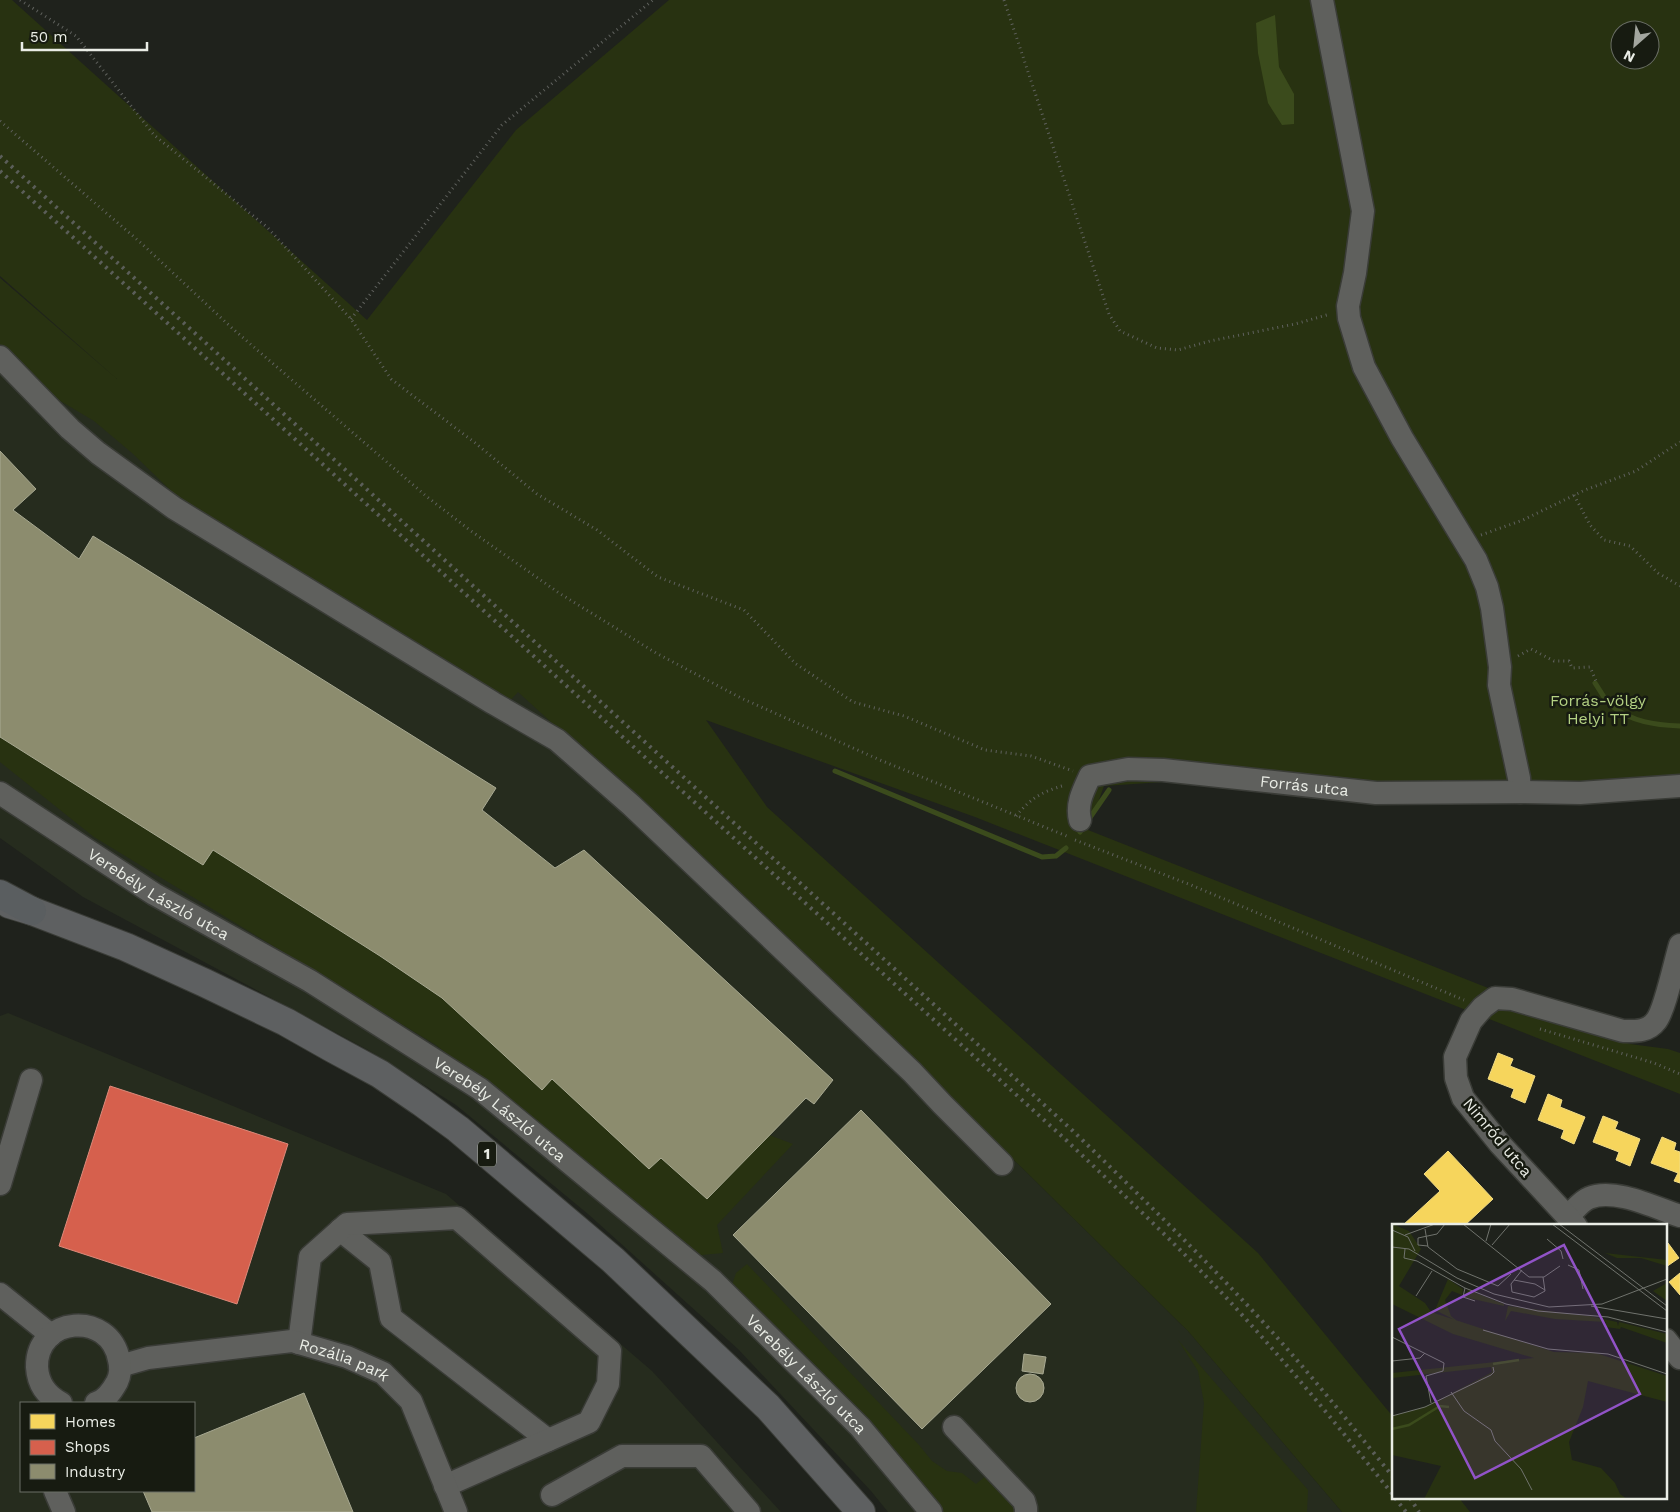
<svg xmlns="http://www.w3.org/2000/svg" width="1680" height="1512" font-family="'Work Sans',sans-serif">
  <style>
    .built { fill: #262c1e; fill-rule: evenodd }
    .green { fill: #283211; fill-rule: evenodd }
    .water { fill: #3b4b1c }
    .homes { fill: #f6d55c; stroke: #f2dc85 }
    .shops { fill: #d6604d; stroke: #dc8a7b }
    .industry { fill: #8c8c6e; stroke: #a8a992 }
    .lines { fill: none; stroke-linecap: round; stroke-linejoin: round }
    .stream { stroke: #3b4b1c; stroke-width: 5 }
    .minor-casing { stroke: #3a3c37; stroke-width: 25 }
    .major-casing { stroke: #3a3c37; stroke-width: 30 }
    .highway-casing { stroke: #3a3c37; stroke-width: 30 }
    .path { stroke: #5f615d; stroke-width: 3; stroke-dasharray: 1 4; stroke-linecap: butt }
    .minor { stroke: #5f605d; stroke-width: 22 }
    .major { stroke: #5e6061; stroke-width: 28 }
    .highway { stroke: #5a5e60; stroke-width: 28 }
    .rail { stroke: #5b5e59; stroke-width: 4; stroke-dasharray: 2.5 5; stroke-linecap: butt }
    .labels { text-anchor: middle; stroke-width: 5; stroke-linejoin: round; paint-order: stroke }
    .shield { fill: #171b11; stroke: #abaea6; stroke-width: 1 }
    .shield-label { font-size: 15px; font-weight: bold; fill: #eaede6 }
    .park-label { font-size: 16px; fill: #b4d183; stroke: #171b11 }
    .street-label { font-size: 16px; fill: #eaede6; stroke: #171b11 }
    .inset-river { fill: none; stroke: #3b4b1c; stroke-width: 2.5 }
    .inset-road { fill: none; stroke: #70736d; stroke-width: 1 }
    .view { fill: #9153c7; fill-opacity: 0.15; stroke: #9153c7; stroke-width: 2.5 }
    .inset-edge { fill: none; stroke: #eaede6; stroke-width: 2.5 }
  </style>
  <rect width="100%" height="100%" fill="#1f221c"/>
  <g class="built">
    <path d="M0,278L205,458L518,691L696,854L958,1105L1188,1331L1342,1512H888L871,1491L738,1349L588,1214L456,1105L368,1050L83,897L0,838Z"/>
    <path d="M8,1013L446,1194L652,1371L781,1512H0V1016ZM21,1403H194V1491H21Z"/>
  </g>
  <g class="green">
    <path d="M0,0H12L367,320L516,130L669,0H1680V786L1178,781L1104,786L1088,830L1630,1044L1668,1049L1680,1053V1094L975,817L706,720L767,807L1258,1253L1394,1418V1498H1459L1470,1512H1342L1188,1331L958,1105L696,854L518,692L505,706L189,508L132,453L94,421L47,393L0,344V278L117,379L0,276ZM1620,30H1650V60H1620Z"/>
    <path d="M0,737L202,864L213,850L380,956L442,998L542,1090L552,1079L653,1162L661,1158L707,1199L769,1135L793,1144L717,1225L723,1253L701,1255L678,1251L611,1185L436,1045L94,837L0,762Z"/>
    <path d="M747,1264L919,1445L932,1461L947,1471L962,1473L976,1484L987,1475L1017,1507L1015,1512H928L731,1288L736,1273Z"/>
    <path d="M1178,1340L1308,1490L1307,1512H1196L1204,1403L1198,1371Z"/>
  </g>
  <path class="water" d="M1275,15L1279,67L1294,94V124L1282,125L1268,103L1258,53L1256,23Z"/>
  <g class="homes">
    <path d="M1498,1053L1513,1059L1510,1066L1535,1076L1525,1103L1511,1097L1514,1089L1488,1079Z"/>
    <path d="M1548,1094L1562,1100L1560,1107L1585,1117L1574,1144L1561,1138L1564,1130L1538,1120Z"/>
    <path d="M1603,1116L1618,1122L1615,1129L1640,1139L1630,1166L1616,1160L1619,1152L1593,1142Z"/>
    <path d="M1662,1137L1676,1143L1674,1150L1680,1152V1183L1674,1181L1678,1173L1651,1163Z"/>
    <path d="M1448,1151L1493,1199L1464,1226H1402L1440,1191L1424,1174Z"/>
    <path d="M1668,1243L1679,1258L1666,1267V1244Z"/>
    <path d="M1680,1273V1295L1669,1282Z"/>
  </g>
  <path class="shops" d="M110,1086L288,1144L237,1304L59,1246Z"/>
  <g class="industry">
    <path d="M0,451L36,489L13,510L79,559L93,536L496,788L482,810L555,868L584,850L833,1080L814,1104L806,1098L707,1199L661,1158L649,1169L552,1079L542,1090L442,998L380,956L213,850L203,865L0,737Z"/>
    <path d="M861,1110L1051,1304L922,1429L733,1235Z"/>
    <path d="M1024,1354L1046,1357L1043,1374L1022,1371Z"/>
    <circle cx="1030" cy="1388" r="14"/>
    <path d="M304,1393L353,1512H152L143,1491H194V1438Z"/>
  </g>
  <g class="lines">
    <g class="stream">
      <path d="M1595,683C1600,690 1605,701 1612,706C1632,722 1655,725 1680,726"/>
      <path d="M835,771L1042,857L1056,856L1066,848"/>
      <path d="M1080,832L1109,790"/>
    </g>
    <defs>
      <g id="minor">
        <path d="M1322,0L1363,211L1355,273L1348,306L1349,318L1364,367L1402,438L1476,560L1487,587L1492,608L1500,667L1499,685L1519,778L1520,792"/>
        <path d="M0,357L70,429L98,453L174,508L493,703L557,740L631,805L912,1072L942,1104L1002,1164"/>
        <path id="s1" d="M0,793L154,894L310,981L480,1089L713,1281L860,1427L931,1512"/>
        <path id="s2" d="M1080,820C1076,804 1083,791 1090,776L1128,769L1163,770L1376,793L1520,792L1580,793L1680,786"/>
        <path d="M0,1184L31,1080"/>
        <path d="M1568,1216C1574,1211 1581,1201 1589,1198C1614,1187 1656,1208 1680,1216"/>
        <path d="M1576,1226L1500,1144L1463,1098L1456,1078L1455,1057L1471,1021L1483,1007L1495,998L1512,999L1623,1031C1635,1031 1648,1032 1656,1021C1665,1010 1675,961 1680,945"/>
        <path d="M340,1230L380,1262L391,1318L548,1440"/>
        <path d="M0,1294L51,1335"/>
        <path d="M1666,1340L1680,1358"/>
        <path d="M299,1343L310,1257L347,1224L457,1218L610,1351L608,1384L589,1422L445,1486"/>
        <path id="s3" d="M120,1366L148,1358L292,1341L347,1357L383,1373L411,1401L456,1512"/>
        <path d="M61,1403C47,1396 38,1384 37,1367C36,1316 110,1310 119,1360C121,1367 120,1376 117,1382C112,1391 106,1400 96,1403"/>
        <path d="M954,1427L1024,1501L1026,1508V1512"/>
        <path d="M55,1491L64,1512"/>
        <path d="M552,1495L622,1456H701L749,1512"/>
      </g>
      <path id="major" d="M9,904L32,911L126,947L205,983L286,1022L332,1048L380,1074L421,1102L458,1129L613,1260L768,1407L861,1512"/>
      <path id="highway" d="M0,894L32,911"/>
    </defs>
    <use href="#minor" class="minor-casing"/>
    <use href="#major" class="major-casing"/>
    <use href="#highway" class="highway-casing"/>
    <g class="path">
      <path d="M20,0L76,36L154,135L268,228L351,319L391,379L474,442L537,494L597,530L658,577L744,610L796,664L853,702L904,716L985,750L1031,756L1073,771"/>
      <path d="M1004,0L1109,314L1120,331L1157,348L1178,350L1210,341L1295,324L1330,314"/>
      <path d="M0,121L141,243L233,329L426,496L471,531L559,593L656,653L741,698L880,760L1069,837"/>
      <path d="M351,319L502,125L653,0"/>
      <path d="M1574,495L1590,525L1604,540L1630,546L1658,573L1680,586"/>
      <path d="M1481,535L1523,520L1585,490L1636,471L1680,442"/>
      <path d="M1518,656L1531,649L1554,661H1569L1572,668L1590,667L1596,681"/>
      <path d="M1016,816C1032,797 1042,792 1065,785"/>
      <path d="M1075,840L1191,885L1464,1000"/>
      <path d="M1540,1029L1654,1063L1680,1074"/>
    </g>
    <use href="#minor" class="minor"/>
    <use href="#major" class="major"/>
    <use href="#highway" class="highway"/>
    <g class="rail">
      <path d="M0,156L1073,1131C1133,1189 1193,1247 1250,1308C1301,1362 1347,1420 1394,1478"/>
      <path d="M0,171L1066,1140C1126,1197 1187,1254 1243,1316C1296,1374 1345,1435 1394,1496"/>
      <path d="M1395,1498L1406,1512"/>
      <path d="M1410,1498L1419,1512"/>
    </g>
  </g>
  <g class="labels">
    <rect class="shield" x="478" y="1141.5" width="18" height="25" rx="4"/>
    <g class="shield-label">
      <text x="487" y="1159">1</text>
    </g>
    <g class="park-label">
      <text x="1598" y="706">Forrás-völgy<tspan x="1598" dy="18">Helyi TT</tspan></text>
    </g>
    <g class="street-label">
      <text dy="6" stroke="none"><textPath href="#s2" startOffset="262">Forrás utca</textPath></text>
      <text dy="6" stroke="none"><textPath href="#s1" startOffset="188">Verebély László utca</textPath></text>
      <text dy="6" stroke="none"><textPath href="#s1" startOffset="592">Verebély László utca</textPath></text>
      <text transform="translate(1498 1137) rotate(50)" y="6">Nimród utca</text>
      <text dy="6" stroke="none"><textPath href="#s3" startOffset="230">Rozália park</textPath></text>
      <text dy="6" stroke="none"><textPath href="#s1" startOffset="998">Verebély László utca</textPath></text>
    </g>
  </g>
  <g transform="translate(1392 1224)">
    <rect width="275" height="275" fill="#1f221c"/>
    <path d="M0,0L17,7L29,25L7,62L33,79L39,88L162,128L204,129L275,152V178L196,157L191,183L177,218L180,236L209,244L223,259L228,270L235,275H32L49,242L0,231V192L33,183L93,152L100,148L99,143L0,154V149L142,134L61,110L0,80ZM213,29L275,36V42L249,34H225ZM56,55L71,65L70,71L60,67L53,76L59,92L65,97L43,86ZM275,59V77L261,67ZM76,66L112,80V82L72,73ZM116,82L197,92L225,98L226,102L227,98L275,110V119L229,103L228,105L214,103V98L163,95L119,87L113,97Z" fill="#283211"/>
    <path class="inset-river" d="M101,140L127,136M0,205L17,201L48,182L57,183"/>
    <path class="inset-road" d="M71,0L137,53H152L168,42M160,0L275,87M167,0L275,82M33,5L36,23L65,45L106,62L119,50M0,6L16,13L23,27M13,11L43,0M155,15L169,27L171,35M94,17L99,0M100,21L118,0M36,22L26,21V14L45,10L53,0M0,23L17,25L65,54L102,70L157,83L210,80L275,55M13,25L12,34L25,37L73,64L114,80L146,87L216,93L275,108M176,41L187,46L191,65M130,46L119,60L120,68L142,73L153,67L151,53M122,56L143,60L153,66M73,64L71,73L83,77M24,72L40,47M199,82L275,95M91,106L156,125L216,130L275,150M0,113L52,139L51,147L34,152L39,179M0,137L28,134L33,129M59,168L72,187L99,206L103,217L129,245L140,266M0,192L33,183L99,151L102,148L101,143"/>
    <path class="view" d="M172,21L248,170L83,254L7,105Z"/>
    <rect width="275" height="275" class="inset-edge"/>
  </g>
  <rect x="20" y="1402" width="175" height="90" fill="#171b11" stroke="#6b6f66"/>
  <rect x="30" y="1414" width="25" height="15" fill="#f6d55c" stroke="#6b6f66"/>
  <text x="65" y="1427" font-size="15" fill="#eaede6">Homes</text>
  <rect x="30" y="1440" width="25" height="15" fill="#d6604d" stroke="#6b6f66"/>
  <text x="65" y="1452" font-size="15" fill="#eaede6">Shops</text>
  <rect x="30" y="1464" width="25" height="15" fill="#8c8c6e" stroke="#6b6f66"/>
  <text x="65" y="1477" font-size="15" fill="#eaede6">Industry</text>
  <g transform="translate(1635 45) rotate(207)"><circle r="24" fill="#171b11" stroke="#6b6f66"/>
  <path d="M0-4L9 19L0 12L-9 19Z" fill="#a3a69f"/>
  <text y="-8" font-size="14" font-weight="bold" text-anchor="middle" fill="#eaede6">N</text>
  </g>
  <path d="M22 42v8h125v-8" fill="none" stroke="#eaede6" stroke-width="2.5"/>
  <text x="30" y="42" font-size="15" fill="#eaede6" stroke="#171b11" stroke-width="4" paint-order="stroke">50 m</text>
</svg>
